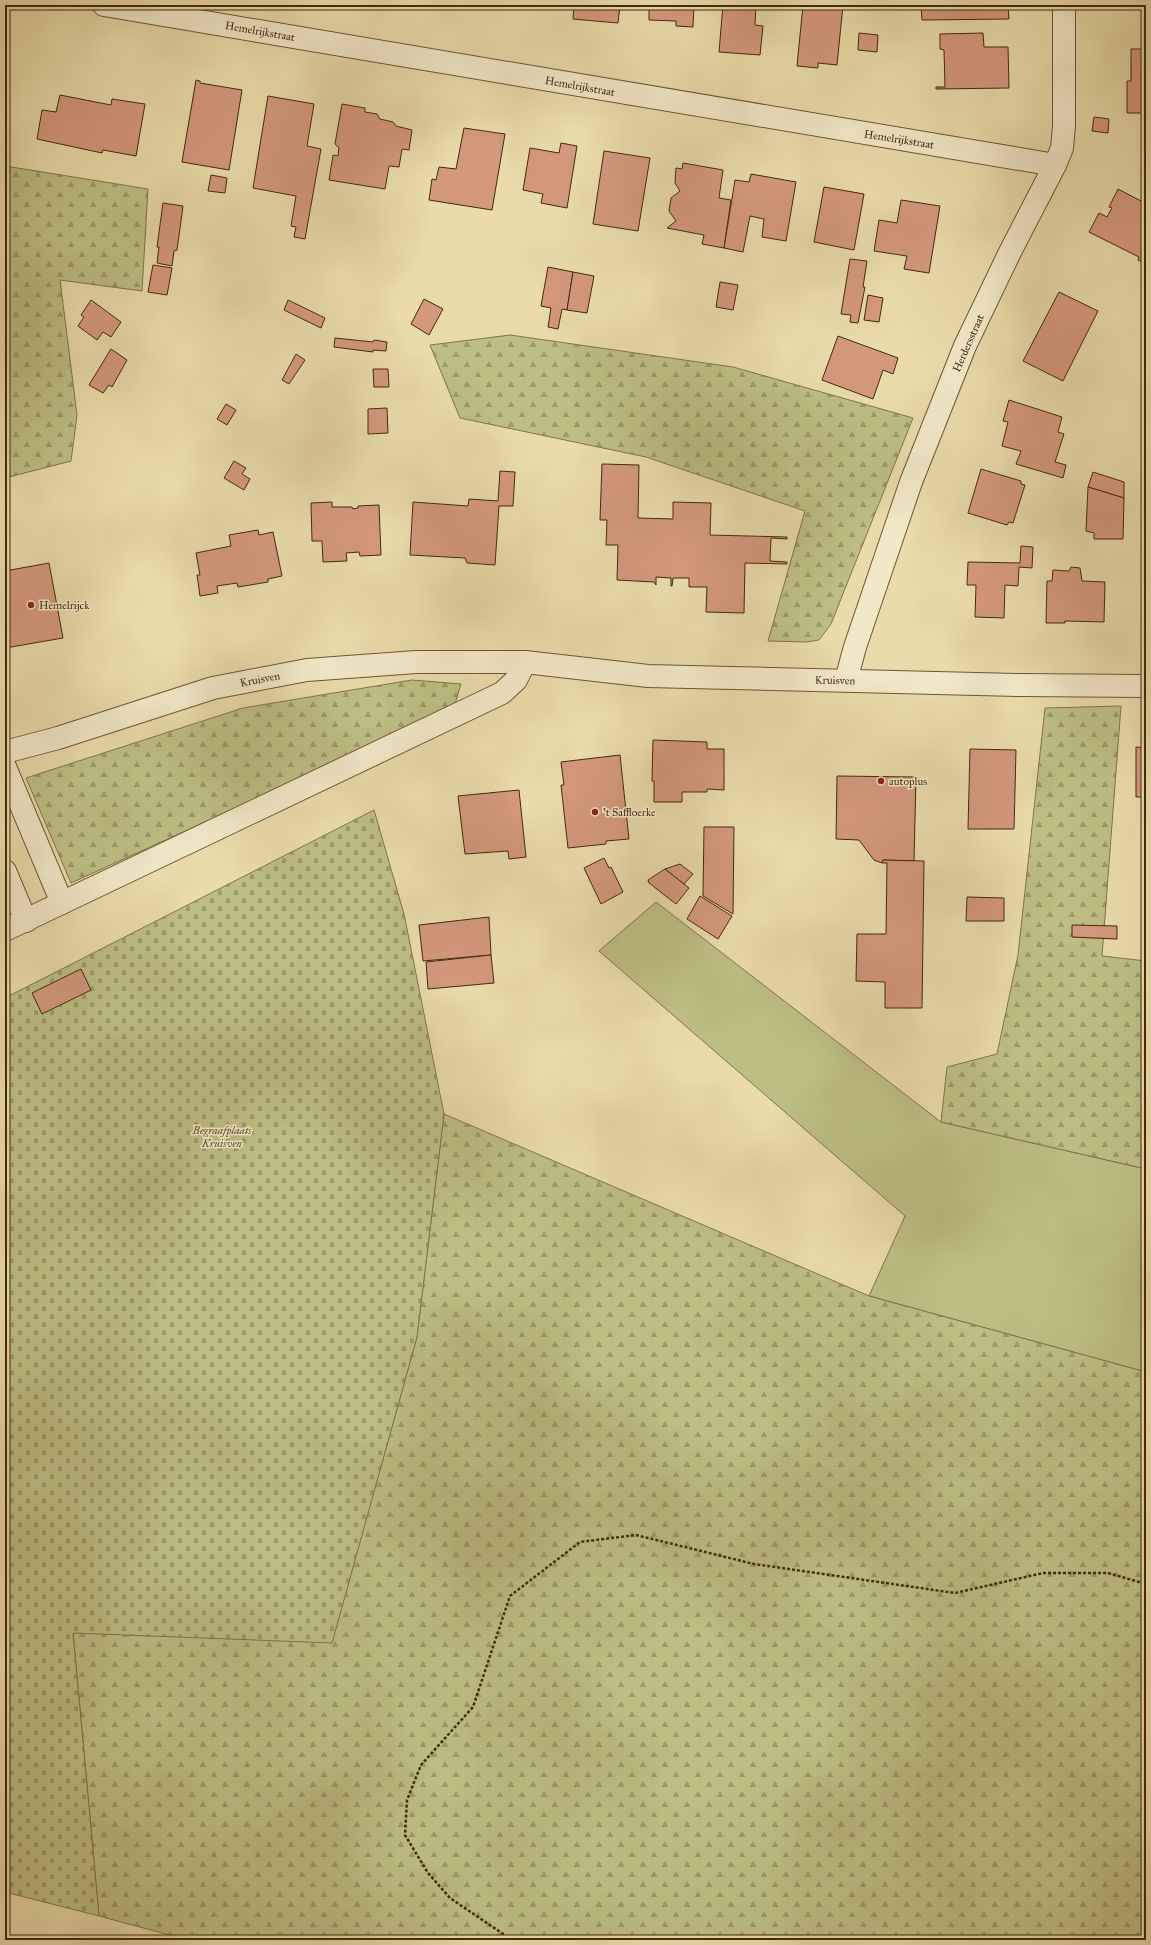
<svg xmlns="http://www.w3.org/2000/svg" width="1151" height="1945" font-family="'IM FELL Great Primer',serif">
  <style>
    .green { fill: #bdbe84; stroke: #807448 }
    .forest { fill: url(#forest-firs); stroke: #807448 }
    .cemetery { fill: url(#cemetery-stones); stroke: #807448 }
    .building { fill: #d4987d; stroke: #42290b }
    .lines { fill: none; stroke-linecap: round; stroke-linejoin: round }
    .minor-casing { stroke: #6c5633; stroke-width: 24 }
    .tertiary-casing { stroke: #6c5633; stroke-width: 24 }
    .path { stroke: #42290b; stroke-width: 2.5; stroke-dasharray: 3 2; stroke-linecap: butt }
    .minor { stroke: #f1e8c8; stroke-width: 22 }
    .tertiary { stroke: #f1e8c8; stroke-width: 22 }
    .poi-dot { fill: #8f2418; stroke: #f1e8c8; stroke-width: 1.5 }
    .labels { text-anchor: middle; stroke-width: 3; stroke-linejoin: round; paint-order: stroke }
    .street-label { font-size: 11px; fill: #42290b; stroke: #f1e8c8 }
    .poi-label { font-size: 11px; fill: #42290b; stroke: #f1e8c8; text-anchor: start }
    .park-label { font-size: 11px; font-style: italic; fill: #614e29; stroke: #f1e8c8 }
  </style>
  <defs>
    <pattern id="forest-firs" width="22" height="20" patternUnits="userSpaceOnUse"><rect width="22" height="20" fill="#bdbe84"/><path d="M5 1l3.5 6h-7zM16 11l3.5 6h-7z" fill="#9b9a6a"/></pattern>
    <pattern id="cemetery-stones" width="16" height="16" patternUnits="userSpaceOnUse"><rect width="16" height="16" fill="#bdbe84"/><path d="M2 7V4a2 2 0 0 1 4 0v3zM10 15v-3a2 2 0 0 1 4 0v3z" fill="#9b9a6a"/></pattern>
  </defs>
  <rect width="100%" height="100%" fill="#e9dbaa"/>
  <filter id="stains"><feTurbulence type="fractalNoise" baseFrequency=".005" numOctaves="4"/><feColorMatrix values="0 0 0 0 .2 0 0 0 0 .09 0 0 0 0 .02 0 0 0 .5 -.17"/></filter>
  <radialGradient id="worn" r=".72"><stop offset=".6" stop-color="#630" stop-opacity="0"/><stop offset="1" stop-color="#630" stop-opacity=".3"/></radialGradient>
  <path class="green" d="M656,902L941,1122L1146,1169V1372L869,1296L905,1216L599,951Z"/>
  <g class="forest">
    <path d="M5,166L148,189L142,291L60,280L77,415L71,461L5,478Z"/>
    <path d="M510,335L733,367L913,418L831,624L819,640L807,642L768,641L805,511L646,457L460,418L430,345Z"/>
    <path d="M412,680L461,684L455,704L350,756L71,883L26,778L243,708Z"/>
    <path d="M1121,706L1102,956L1146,961V1169L941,1122L947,1067L997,1054L1018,955L1045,708Z"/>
    <path d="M444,1114L869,1296L1146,1372V1940H188L99,1916L73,1632L332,1642L417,1337Z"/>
  </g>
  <path class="cemetery" d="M374,810L404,914L444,1114L417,1337L332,1643L73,1633L99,1916L5,1892V998Z"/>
  <g class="building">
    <path d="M574,5H620L618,23L573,19Z"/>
    <path d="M649,5H694L693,27L676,26V21L649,20Z"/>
    <path d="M723,5H756L755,25L763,26L760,55L719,52Z"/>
    <path d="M803,5H843L837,65L818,63V68L797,66Z"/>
    <path d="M921,5H1008L1009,19L922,20Z"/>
    <path d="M859,33L878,35L877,52L858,50Z"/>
    <path d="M983,33L984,47H1008L1009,88L936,89V87H945L944,50L940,49V34Z"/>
    <path d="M1131,49H1146V113H1127V81H1131Z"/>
    <path d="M196,80L200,81V83L242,90L229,170L182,162Z"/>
    <path d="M60,95L111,105L112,99L145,104L136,156L103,150L102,153L37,139L42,110L56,112Z"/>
    <path d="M268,96L314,104L307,146L321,149L305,239L294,237L296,227L291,226L296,196L253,188Z"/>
    <path d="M342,104L365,108V112L377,114L380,119L393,122L396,126L412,130L409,150L402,149L399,167L389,166L385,189L329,180L333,155L338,156L339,148L335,144Z"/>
    <path d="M1094,117L1109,119L1108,133L1092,131Z"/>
    <path d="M464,128L505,134L492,210L429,200L432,179L436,180L439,167L456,169Z"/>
    <path d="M561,143L577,146L567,208L541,203L543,194L523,190L530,148L559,153Z"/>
    <path d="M604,151L650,158L638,231L593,224Z"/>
    <path d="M683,163L723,170L719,198L731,200L724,248L702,244L704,235L667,228L676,221L669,211L671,198L680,191L675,183L676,168L682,169Z"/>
    <path d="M751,174L796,182L786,241L762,237L764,219L750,216L743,252L724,248L735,180L749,182Z"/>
    <path d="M211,175L227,178L225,193L208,191Z"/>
    <path d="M824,187L864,194L854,250L814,242Z"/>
    <path d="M1118,189L1141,201L1146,192V264L1138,260L1139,257L1089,232L1099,213L1107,217L1112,208L1109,207Z"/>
    <path d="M901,200L940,206L929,273L904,269L907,256L874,251L879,220L897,223Z"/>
    <path d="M163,203L183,206L177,250L174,251L172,266L157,263L159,247H157Z"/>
    <path d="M850,259L867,261L863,287H865L858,323L850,322L851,315L841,314Z"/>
    <path d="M153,265L172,268L167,295L148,292Z"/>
    <path d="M548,267L573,272L567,310L562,309L558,329L548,327L551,308L541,306Z"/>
    <path d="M573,272L594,276L587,313L567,310Z"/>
    <path d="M720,282L738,285L733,310L716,307Z"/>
    <path d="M1059,292L1098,311L1063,381L1023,361Z"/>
    <path d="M868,295L883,298L879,322L864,320Z"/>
    <path d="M424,299L443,309L429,335L411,324Z"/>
    <path d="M91,300L121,322L111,337L103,332L97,340L78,326L84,317L81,315Z"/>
    <path d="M288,300L325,318L321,328L284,310Z"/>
    <path d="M838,336L898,358L893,374L883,370L873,399L822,380Z"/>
    <path d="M335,338L373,342L374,340L387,342L386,351L373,350V352L334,347Z"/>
    <path d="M111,349L127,360L112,387L109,385L103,393L89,385Z"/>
    <path d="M296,354L305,360L289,384L282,380Z"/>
    <path d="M373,369H388L389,387H374Z"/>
    <path d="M1009,400L1062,417L1058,432L1064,434L1055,462L1066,465L1063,478L1016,464L1021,451L1002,446L1008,422L1003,421Z"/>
    <path d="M226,404L236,410L227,425L217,419Z"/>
    <path d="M387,408L388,433L368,434V409Z"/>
    <path d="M234,461L246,468L242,474L250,479L244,490L224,478Z"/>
    <path d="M602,464L639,465L638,518L673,519V502L711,503L710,535L787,537V539L771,538L770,561L787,562V564L745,563L744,613L706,612L707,587H689V578H673L672,586H671V578L656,577V585L654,582L617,580L618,545H606L607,520H600Z"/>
    <path d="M981,469L1021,481V484L1025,485L1013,523L1009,522L1007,525L968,513Z"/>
    <path d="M500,471L515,472L513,506H499L495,565L467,563L465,558L410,555L413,502L468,506L469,499L498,501Z"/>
    <path d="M1093,472L1124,482V498L1088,487Z"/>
    <path d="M1088,487L1124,498L1123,539H1094V533L1086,531Z"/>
    <path d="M332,502V507H352L353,509L358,508V506L379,505L381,555L360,556L359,552L346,553L347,561L323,562L322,541H312L311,503Z"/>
    <path d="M258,530L259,535L273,532L282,576L268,579V582L238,587L237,583L217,586L218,593L200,596L197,575H200L196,553L231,546L229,535Z"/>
    <path d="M1021,546L1033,547L1032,568L1019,567L1018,586L1005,585L1004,618L975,617L976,585H967L968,562L1020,563Z"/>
    <path d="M49,563L63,638L5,648V571Z"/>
    <path d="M1071,567L1080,568L1082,581L1105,582L1104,622L1065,621V623H1046L1047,581H1052L1053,570L1069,571Z"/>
    <path d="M653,740L707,742V749H724V790L707,789V792H682V802H654V781H652Z"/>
    <path d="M1136,747L1146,748V797H1136Z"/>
    <path d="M970,749L1016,750L1014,829H968Z"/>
    <path d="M620,755L629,839L606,841V844L568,848L561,785H564L561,762Z"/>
    <path d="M837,776L916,777L914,861L883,860L882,863L874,860L859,840L836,839Z"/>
    <path d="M519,790L526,857L509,859L508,851L465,854L458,796Z"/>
    <path d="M704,827H734L733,914L703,896Z"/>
    <path d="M604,858L609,868L611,867L623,892L601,904L584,868Z"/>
    <path d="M883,860L924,861L922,1008H885V982L856,981L857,934H886L887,863H882Z"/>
    <path d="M680,864L693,874L684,884L665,869Z"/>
    <path d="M665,869L689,888L676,904L649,883L648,880Z"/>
    <path d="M700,896L732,916L718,939L687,919Z"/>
    <path d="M967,897L1004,898V921H966Z"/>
    <path d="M489,917L491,955L423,961L419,925Z"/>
    <path d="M1072,925L1117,926V939L1072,937Z"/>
    <path d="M491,955L494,983L428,989L426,962Z"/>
    <path d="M81,969L91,990L42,1014L32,993Z"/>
  </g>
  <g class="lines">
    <defs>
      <g id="minor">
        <path d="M104,5L1055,165"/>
        <path d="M846,680L855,647L911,482L965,346L1010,252L1055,165L1062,148L1064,126V5"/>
        <path d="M5,767L62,903"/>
        <path d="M5,871L26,921"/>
        <path d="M5,930L502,693L516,680L525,662"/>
      </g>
      <path id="tertiary" d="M5,752L58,738L213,688L307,670L416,662H525L648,676L1021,685L1146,686"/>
    </defs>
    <use href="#minor" class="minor-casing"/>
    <use href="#tertiary" class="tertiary-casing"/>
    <path class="path" d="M512,1940L450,1898L428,1873L405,1835L407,1800L421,1765L473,1707L510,1596L580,1542L636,1535L754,1564L955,1593L1043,1573H1108L1146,1584"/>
    <use href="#minor" class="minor"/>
    <use href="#tertiary" class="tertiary"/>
  </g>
  <g class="poi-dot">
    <circle cx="31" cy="605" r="4"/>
    <circle cx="881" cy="781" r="4"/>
    <circle cx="595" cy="812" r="4"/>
  </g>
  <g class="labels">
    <g class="street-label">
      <text transform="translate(260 31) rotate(10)" y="4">Hemelrijkstraat</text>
      <text transform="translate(580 86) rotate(10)" y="4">Hemelrijkstraat</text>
      <text transform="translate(899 139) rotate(9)" y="4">Hemelrijkstraat</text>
      <text transform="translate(968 343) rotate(-66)" y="4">Herdersstraat</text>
      <text transform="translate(260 679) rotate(-11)" y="4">Kruisven</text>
      <text transform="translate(835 680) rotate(1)" y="4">Kruisven</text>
    </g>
    <g class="poi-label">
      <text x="39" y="609">Hemelrijck</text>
      <text x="889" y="785">autoplus</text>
      <text x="603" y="816">'t Saffloerke</text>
    </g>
    <g class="park-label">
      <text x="222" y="1134">Begraafplaats<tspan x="222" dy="13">Kruisven</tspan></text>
    </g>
  </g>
  <rect width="1151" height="1945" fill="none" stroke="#e9dbaa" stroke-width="20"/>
  <rect x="6" y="6" width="1139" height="1933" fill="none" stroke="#42290b" stroke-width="2"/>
  <rect x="10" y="10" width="1131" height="1925" fill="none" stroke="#42290b"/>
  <rect width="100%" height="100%" filter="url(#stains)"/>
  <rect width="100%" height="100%" fill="url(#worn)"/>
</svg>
